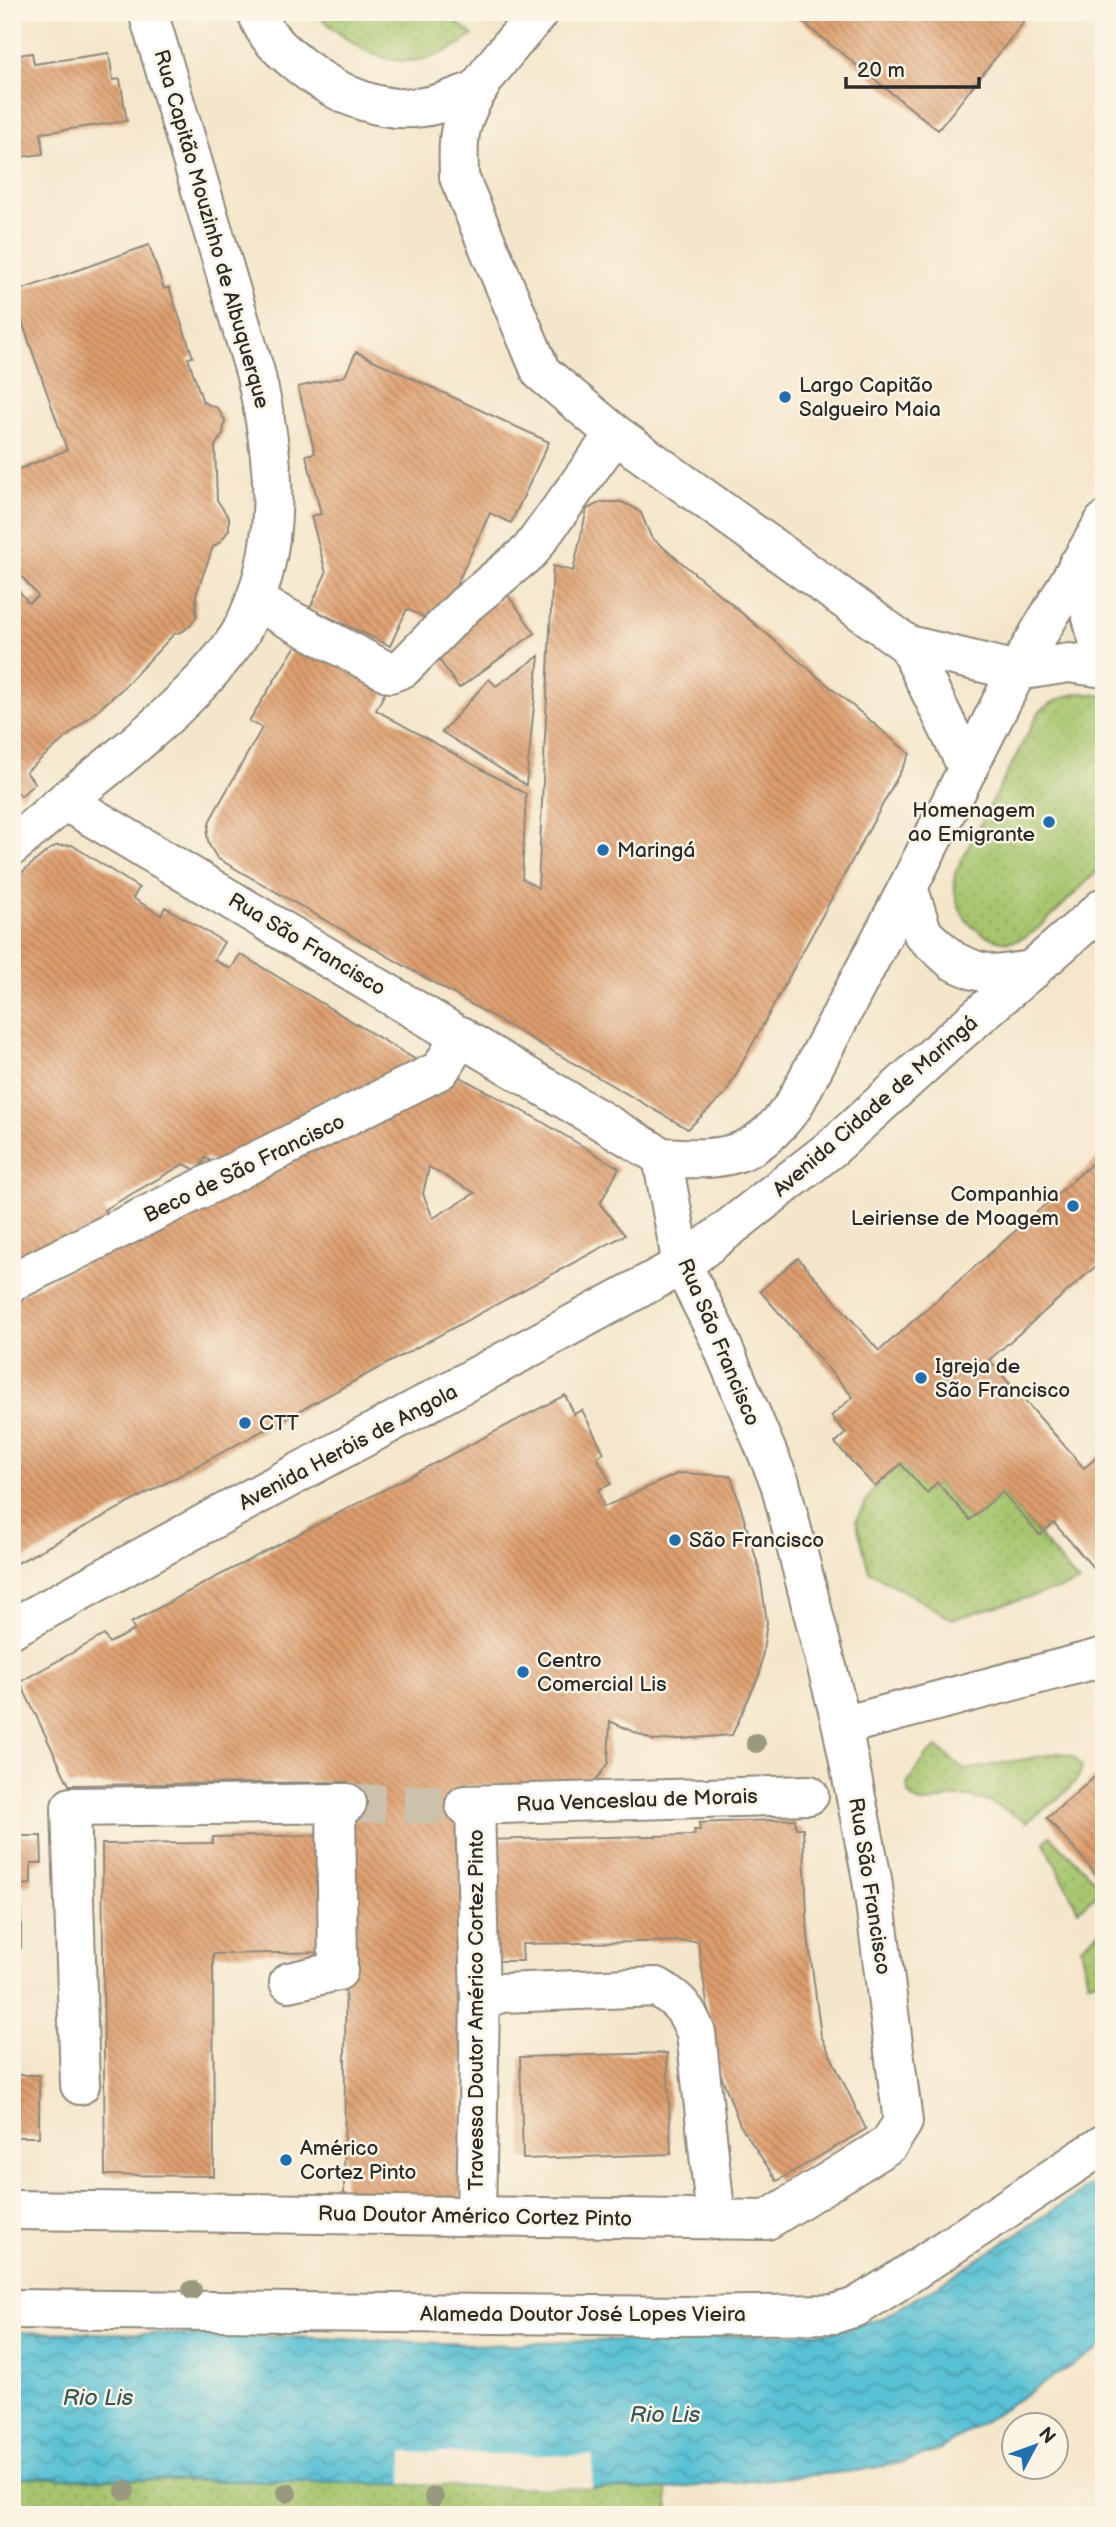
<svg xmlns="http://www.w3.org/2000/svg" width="1116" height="2527" font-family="'Balsamiq Sans',sans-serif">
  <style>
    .grass { fill: url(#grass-dots); stroke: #68784c; stroke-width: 2 }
    .water { fill: url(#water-waves); stroke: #427680; stroke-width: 2 }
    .pier { fill: #f4e6cb }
    .building { fill: url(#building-back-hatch); fill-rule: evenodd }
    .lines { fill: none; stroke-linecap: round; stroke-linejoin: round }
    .minor-tunnel { stroke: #ccc1ab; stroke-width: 38; stroke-dasharray: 38 19; stroke-linecap: butt }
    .minor-casing { stroke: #90887b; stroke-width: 42 }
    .major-casing { stroke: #90887b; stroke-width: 42 }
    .minor { stroke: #fff; stroke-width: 38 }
    .major { stroke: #fff; stroke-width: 38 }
    .tree { fill: #9a987e }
    .poi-dot { fill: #1f6fb2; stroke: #fcf5e5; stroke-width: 2.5 }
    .labels { text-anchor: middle; stroke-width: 5; stroke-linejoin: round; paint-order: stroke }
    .street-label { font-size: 21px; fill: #2b2b2b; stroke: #fcf5e5 }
    .poi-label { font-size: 21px; fill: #2b2b2b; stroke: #fcf5e5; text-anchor: start }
    .water-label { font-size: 23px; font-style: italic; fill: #38585e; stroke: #fcf5e5 }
  </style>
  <defs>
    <pattern id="grass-dots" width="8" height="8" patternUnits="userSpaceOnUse" patternTransform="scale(1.75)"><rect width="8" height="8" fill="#a6c56d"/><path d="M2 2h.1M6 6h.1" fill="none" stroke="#8fa95f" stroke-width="1.8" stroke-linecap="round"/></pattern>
    <pattern id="water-waves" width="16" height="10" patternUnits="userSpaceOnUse" patternTransform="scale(1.75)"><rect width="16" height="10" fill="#58c1d4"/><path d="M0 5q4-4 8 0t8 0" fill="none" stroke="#499dac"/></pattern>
    <pattern id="building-back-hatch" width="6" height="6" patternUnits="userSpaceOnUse" patternTransform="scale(1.75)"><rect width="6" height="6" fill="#dd9d6d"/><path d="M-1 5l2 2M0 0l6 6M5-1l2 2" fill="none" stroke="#b3805a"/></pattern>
  </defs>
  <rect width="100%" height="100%" fill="#fcf5e5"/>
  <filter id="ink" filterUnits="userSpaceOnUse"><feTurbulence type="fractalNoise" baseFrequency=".0143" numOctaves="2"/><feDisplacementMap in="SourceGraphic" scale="14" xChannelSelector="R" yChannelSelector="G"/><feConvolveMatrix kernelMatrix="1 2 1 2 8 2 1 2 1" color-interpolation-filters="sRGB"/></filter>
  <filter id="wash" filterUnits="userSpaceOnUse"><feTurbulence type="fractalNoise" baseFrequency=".00686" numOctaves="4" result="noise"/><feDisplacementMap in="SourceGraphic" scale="28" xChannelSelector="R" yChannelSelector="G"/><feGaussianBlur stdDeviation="1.57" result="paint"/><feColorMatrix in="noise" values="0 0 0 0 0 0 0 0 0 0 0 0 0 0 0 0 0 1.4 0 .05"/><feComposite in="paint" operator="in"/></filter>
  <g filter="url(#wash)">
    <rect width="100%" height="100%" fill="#f4e6cb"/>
    <g class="grass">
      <path d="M315,12H443L473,35C412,81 366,62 315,12Z"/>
      <path d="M1081,693L1104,696V865C1089,879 1075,893 1061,907C1032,934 1013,958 973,927C957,913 953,893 955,873L1039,712C1052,701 1064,696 1081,693Z"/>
      <path d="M901,1464L927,1492L937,1482L970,1520L1002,1492L1079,1583L952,1619L869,1571L856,1520L875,1487Z"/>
      <path d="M937,1747L965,1770L1058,1753C1070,1754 1075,1757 1082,1767C1079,1788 1043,1809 1027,1822C1005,1809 982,1795 955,1797C944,1798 929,1806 918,1802C910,1799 908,1792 907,1784L927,1755Z"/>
      <path d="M1050,1836L1104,1889L1078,1910L1044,1842Z"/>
      <path d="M1104,1928V1979L1088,1982L1081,1947Z"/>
      <path d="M12,2477L667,2489L669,2515H12Z"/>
    </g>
    <path class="water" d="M1104,2177V2345L937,2451L900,2463L855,2471L667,2489L12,2477V2332L242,2335L489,2345L832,2332L884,2317L940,2284Z"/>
    <path class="pier" d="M403,2452L593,2456L592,2488L402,2484Z"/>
    <g id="blocks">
      <g class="building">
        <path d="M790,12H1011L1024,22L938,130Z"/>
        <path d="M32,53L34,64L109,53L113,80L120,79L127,121L41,133L43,154L12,158V56Z"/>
        <path d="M149,245L164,289L169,287L193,357L188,358L203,402L217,408L225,420L223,434L215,446L217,500L229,518V530L221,541L213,547L196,595V617L191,625L183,631L174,634L121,690L26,772L35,783L21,796L16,791L12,795V583L29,603L38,596L12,565V472L67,450L12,293Z"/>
        <path d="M356,352L549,442L511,523L490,513L438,624L407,609L390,646L310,608L326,573L311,516L321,514L306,455L315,453L298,387L345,376Z"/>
        <path d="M601,502H621L631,506L641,513L651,537L910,754L726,1093L688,1129L217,858L209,845L207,835L210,820L262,728L249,721L299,641L388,687L376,710L526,794L522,878L538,888L553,566L573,571L587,509Z"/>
        <path d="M507,594L535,633L459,688L431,648Z"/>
        <path d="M539,656L526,785L442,732L489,679L496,686Z"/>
        <path d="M72,845L139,888L133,898L161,915L165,907L224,942L214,960L231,969L240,954L426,1066L223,1167L205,1158L198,1171L184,1164L104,1210L113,1221L12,1266V881L47,851L56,846Z"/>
        <path d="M458,1076L534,1117L619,1168L600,1204L625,1235L12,1566V1299ZM429,1167L475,1193L433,1218L423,1194Z"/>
        <path d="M1104,1153V1259L989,1360L1084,1468L1104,1451V1580L1054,1523L1040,1535L1002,1492L970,1520L937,1482L927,1493L901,1464L875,1487L835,1443L846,1433L831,1416L853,1397L760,1291L798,1258L879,1351Z"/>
        <path d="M565,1395L574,1414L582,1410L604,1453L597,1457L611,1484L598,1490L604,1507L679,1473L731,1476L759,1568L767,1622L760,1673L732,1735L654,1741L610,1721L608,1763L594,1783L466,1786L461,2201L344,2200L347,1782L69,1785L20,1682L104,1635L109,1643L135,1630L131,1623L182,1595Z"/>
        <path d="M1104,1769V1883L1047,1818Z"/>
        <path d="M795,1819L796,1828H803L808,1936L821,2036L866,2129L777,2181L740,2125L715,2059L698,1941L522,1944L523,1961H484L481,1840L695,1835L694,1830H700L699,1823Z"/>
        <path d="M328,1835L330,1952L213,1954L214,2176L105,2175L102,1844L212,1843L213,1837Z"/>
        <path d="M18,1836H41L42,1863H31V1884L21,1885V1948L12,1947V1846H19Z"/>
        <path d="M667,2053L671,2154L523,2159L520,2057Z"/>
        <rect x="12" y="2075" width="27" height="62"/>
      </g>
    </g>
  </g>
  <g filter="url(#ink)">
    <use href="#blocks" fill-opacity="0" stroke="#90887b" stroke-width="2"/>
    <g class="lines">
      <path class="minor-tunnel" d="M347,1803L465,1805"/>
      <defs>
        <g id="minor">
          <path d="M257,12C264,36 282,51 301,66C339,96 388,118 437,104C451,100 464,94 478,90"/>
          <path d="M539,12C511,47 472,84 461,128C457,144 459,161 459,177L541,372L615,434L908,645L1017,671"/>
          <path d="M255,601L390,673L403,668L465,605L530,551L615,434"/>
          <path d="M908,645L968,769"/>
          <path d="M12,846L65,801L662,1157C725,1161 754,1159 794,1105L908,887"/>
          <path d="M12,1282L440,1070L461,1036"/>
          <path d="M842,1726L1104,1657"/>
          <path d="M465,1805L809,1795"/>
          <path d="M475,1805L480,2001L476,2216"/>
          <path d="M289,1982L338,1971L336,1803"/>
          <path d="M480,2001L501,1993L657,1987C680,2001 686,2008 696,2033L716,2220"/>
          <path d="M80,2085L71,1807L347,1803"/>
          <path d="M12,2210L767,2220L889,2144L903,2122L872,1879L842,1726L780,1483L718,1336L682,1265L662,1157"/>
          <path d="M12,2309L686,2316L834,2314L856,2307L895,2283L1104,2144"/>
        </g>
        <g id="major">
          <path d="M1078,565L1104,662"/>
          <path d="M1017,671L1069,663L1104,668"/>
          <path d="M65,801C114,763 162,724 205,678C217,664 232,648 241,632C285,548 276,460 255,372L148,12"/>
          <path d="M1033,970L995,975L974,970L953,961L923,934L908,887L1017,671L1104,522"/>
          <path d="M12,1628L682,1265L833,1147L953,1038L1104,907"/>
        </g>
      </defs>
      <use href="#minor" class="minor-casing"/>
      <use href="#major" class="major-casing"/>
      <use href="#minor" class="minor"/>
      <use href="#major" class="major"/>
    </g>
    <g class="tree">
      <circle cx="756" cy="1743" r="10"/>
      <circle cx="192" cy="2290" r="10"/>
      <circle cx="125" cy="2491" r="10"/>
      <circle cx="287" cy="2493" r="10"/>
      <circle cx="434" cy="2497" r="10"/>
    </g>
  </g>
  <g class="poi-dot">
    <circle cx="785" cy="397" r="7"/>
    <circle cx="1049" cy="822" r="7"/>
    <circle cx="603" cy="850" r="7"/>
    <circle cx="1073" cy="1206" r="7"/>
    <circle cx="921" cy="1378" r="7"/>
    <circle cx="245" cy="1423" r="7"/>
    <circle cx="675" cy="1540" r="7"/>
    <circle cx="523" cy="1672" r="7"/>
    <circle cx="286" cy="2160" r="7"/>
  </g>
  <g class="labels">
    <g class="street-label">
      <text transform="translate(212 229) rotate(74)" y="7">Rua Capitão Mouzinho de Albuquerque</text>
      <text transform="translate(307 944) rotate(31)" y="7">Rua São Francisco</text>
      <text transform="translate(875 1106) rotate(-41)" y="7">Avenida Cidade de Maringá</text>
      <text transform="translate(244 1168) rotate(-26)" y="7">Beco de São Francisco</text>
      <text transform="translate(719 1342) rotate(67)" y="7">Rua São Francisco</text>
      <text transform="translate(348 1447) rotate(-28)" y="7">Avenida Heróis de Angola</text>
      <text transform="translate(637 1800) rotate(-2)" y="7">Rua Venceslau de Morais</text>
      <text transform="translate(870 1886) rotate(81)" y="7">Rua São Francisco</text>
      <text transform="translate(476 2010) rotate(-90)" y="7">Travessa Doutor Américo Cortez Pinto</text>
      <text transform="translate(475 2216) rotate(1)" y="7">Rua Doutor Américo Cortez Pinto</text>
      <text x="583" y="2321">Alameda Doutor José Lopes Vieira</text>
    </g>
    <g class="poi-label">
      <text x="799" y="392">Largo Capitão<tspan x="799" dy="24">Salgueiro Maia</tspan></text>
      <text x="1035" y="817" text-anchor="end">Homenagem<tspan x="1035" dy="24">ao Emigrante</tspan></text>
      <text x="617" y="857">Maringá</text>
      <text x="1059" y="1201" text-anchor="end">Companhia<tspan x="1059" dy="24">Leiriense de Moagem</tspan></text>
      <text x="935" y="1373">Igreja de<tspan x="935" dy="24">São Francisco</tspan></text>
      <text x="259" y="1430">CTT</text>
      <text x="689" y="1547">São Francisco</text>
      <text x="537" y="1667">Centro<tspan x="537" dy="24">Comercial Lis</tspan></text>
      <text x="300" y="2155">Américo<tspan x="300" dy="24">Cortez Pinto</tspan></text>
    </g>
    <g class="water-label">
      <text x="98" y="2405">Rio Lis</text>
      <text x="665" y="2422">Rio Lis</text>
    </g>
  </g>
  <rect width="1116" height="2527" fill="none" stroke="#fcf5e5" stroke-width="42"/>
  <g transform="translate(1035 2446) rotate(49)"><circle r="33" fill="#fcf5e5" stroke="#a8a49b" stroke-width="2"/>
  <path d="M0-5L12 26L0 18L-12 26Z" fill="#1f6fb2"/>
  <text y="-10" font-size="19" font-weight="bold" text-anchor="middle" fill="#2b2b2b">N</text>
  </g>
  <path d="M846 77v10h133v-10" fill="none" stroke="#2b2b2b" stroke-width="3.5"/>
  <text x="857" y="77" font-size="21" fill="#2b2b2b" stroke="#fcf5e5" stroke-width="5" paint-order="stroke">20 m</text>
</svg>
